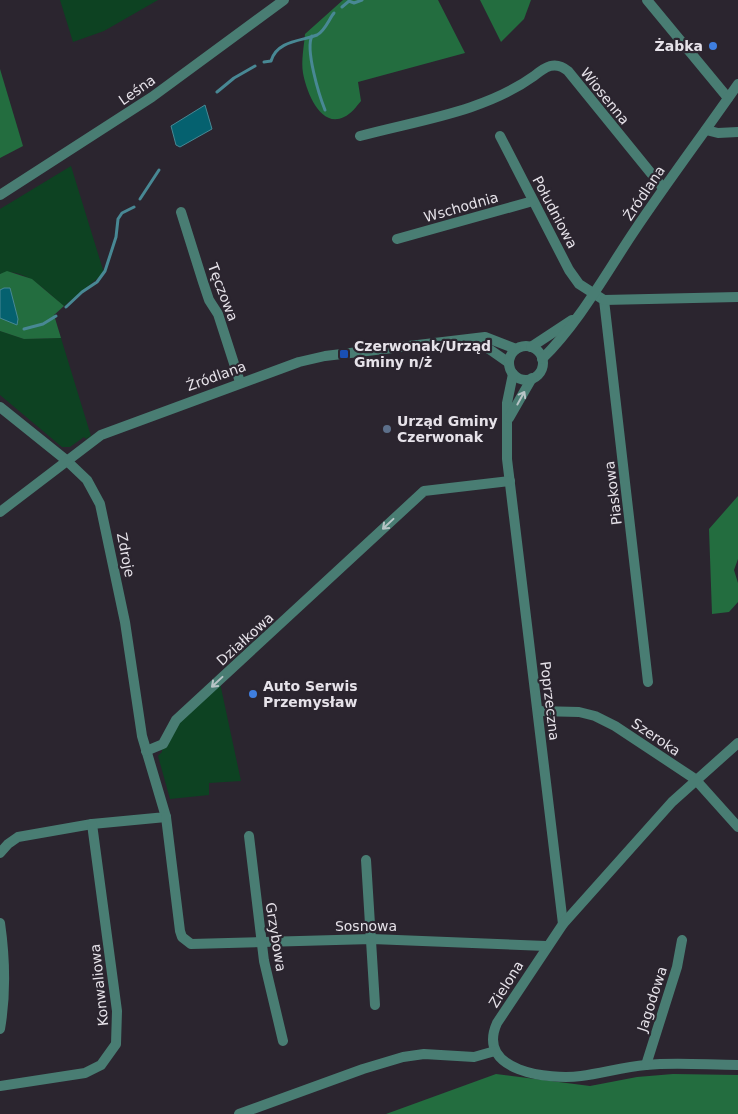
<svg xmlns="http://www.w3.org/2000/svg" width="738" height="1114" font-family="'DejaVu Sans',sans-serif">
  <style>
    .green { fill: #0d4222 }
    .forest { fill: #236d3f }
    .water { fill: #05616f; stroke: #488894 }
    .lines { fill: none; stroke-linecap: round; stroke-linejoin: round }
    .stream { stroke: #488894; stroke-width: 3 }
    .minor { stroke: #497d73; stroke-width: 10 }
    .oneway { stroke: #b7c4c6 }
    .shop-dot { fill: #3f7fe0; stroke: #2b252f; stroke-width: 2 }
    .transit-dot { fill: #1a4fb4; stroke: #2b252f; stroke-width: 2 }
    .service-dot { fill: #5c6f8a; stroke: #2b252f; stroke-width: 2 }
    .labels { text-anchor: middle; stroke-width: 4.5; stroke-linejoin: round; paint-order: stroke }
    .poi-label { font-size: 14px; font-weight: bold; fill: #e6e2e9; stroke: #2b252f; text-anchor: start }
    .street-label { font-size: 14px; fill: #e6e2e9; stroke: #2b252f }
  </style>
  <rect width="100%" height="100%" fill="#2b252f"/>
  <g class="green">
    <path d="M60,0H158L104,31L73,42Z"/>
    <path d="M71,166L104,273L64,306C48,293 23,265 0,274V209Z"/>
    <path d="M0,331L24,339L61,338L91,436L86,439L84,437L70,447H62L0,395Z"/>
    <path d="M220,683L241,781L209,783V795L170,799L158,756L162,752V749L178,724Z"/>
  </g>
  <g class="forest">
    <path d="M343,0H438L465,53L358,82L361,101C356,107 351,114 344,117C320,129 306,90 303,73C301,61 304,46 305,34Z"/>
    <path d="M480,0H531L524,19L501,42Z"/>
    <path d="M0,69L23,146L0,158Z"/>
    <path d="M7,271L32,279L64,306L54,315L61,338L24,339L0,331V274Z"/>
    <path d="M738,496V559L734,570L738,583V602L729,612L712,614L709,529Z"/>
    <path d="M496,1074L590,1086L637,1077L673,1074L738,1075V1114H386Z"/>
  </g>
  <g class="water">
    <path d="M205,105L212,129L180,147L176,145L171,126Z"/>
    <path d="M4,288H10L18,319L17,325L0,318V290Z"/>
  </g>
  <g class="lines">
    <g class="stream">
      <path d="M342,7L349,1L354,3L362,0"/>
      <path d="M312,36C305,49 319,95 325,110"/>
      <path d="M264,62L271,61C277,40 303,41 317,35C325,31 329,19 334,13"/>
      <path d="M217,92L234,78L255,66"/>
      <path d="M140,199L159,170"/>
      <path d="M66,307L82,292L97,282L105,271L116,237L118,219L122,213L134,207"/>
      <path d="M24,329L43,324L56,316"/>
    </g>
    <g class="minor">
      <path d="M647,0L728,98"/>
      <path d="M706,130L718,133L738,132"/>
      <path d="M360,136C419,120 484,112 534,76C545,67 555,60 568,71L663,188"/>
      <path d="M500,136L569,270L579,284L604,300L648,682"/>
      <path d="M0,195L152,97L284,0"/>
      <path d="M181,212L203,282L209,300L218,314L240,382"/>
      <path d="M397,239L533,201"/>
      <path d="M604,300L738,297"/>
      <path d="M471,340L489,349L509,363"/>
      <circle cx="526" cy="363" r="17"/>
      <path d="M531,347L572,320"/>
      <path d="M542,359C579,323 606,273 635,230C668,181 704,133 738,84"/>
      <path d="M513,374L507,403V459L563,924"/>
      <path d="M0,407L66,460L87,480L100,504L125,622L142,736L166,817L92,824L18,837L8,844L0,853"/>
      <path d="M509,418L532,378"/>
      <path d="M0,512L101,435L299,362L325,356L485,337L516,349"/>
      <path d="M538,711L579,712L595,716L615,726L695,779L738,827"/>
      <path d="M738,743L672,802L563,924L497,1023C475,1072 550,1080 581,1076C603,1073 624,1067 646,1065C676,1062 708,1065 738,1065"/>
      <path d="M146,751L163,744L176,720L424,491L510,481"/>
      <path d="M166,817L180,931L182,937L191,944L372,939L546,946"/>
      <path d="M249,836L264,961L283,1041"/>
      <path d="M366,860L375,1005"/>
      <path d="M0,923C5,958 6,994 0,1029"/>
      <path d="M646,1065L677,967L682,940"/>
      <path d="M0,1086L85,1073L101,1065L116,1044L117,1011L92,824"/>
      <path d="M239,1114L363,1069L403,1057L424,1054L474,1057L495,1051"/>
    </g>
  </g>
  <defs><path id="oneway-shaft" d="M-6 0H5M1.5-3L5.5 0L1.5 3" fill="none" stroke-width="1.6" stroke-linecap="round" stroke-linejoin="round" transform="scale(1.25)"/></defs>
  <g class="oneway">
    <use href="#oneway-shaft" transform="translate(521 398) rotate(-61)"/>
    <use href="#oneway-shaft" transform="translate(388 524) rotate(137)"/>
    <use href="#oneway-shaft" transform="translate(217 682) rotate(137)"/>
  </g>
  <g class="shop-dot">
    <circle cx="713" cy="46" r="5"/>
    <circle cx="253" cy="694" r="5"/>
  </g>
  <rect class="transit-dot" x="339" y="349" width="10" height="10" rx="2.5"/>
  <circle class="service-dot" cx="387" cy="429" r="5"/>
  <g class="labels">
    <g class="poi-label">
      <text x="703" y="51" text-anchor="end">Żabka</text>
      <text x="354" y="351">Czerwonak/Urząd<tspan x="354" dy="16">Gminy n/ż</tspan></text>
      <text x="397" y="426">Urząd Gminy<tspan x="397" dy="16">Czerwonak</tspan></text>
      <text x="263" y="691">Auto Serwis<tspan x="263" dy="16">Przemysław</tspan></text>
    </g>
    <g class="street-label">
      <text transform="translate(137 90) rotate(-35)" y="5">Leśna</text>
      <text transform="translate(605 96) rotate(51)" y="5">Wiosenna</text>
      <text transform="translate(644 193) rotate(-56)" y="5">Źródlana</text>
      <text transform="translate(461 207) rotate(-16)" y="5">Wschodnia</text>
      <text transform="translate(555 212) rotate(62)" y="5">Południowa</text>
      <text transform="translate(223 292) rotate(69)" y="5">Tęczowa</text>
      <text transform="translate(216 376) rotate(-20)" y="5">Źródlana</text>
      <text transform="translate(613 493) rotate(-97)" y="5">Piaskowa</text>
      <text transform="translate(126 555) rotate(79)" y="5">Zdroje</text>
      <text transform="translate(245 639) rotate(-42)" y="5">Działkowa</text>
      <text transform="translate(550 701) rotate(83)" y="5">Poprzeczna</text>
      <text transform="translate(656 737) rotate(34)" y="5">Szeroka</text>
      <text x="366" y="931">Sosnowa</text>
      <text transform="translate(276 937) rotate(81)" y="5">Grzybowa</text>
      <text transform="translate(506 984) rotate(-58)" y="5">Zielona</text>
      <text transform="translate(99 985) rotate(-96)" y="5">Konwaliowa</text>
      <text transform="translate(652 999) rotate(-72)" y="5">Jagodowa</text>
    </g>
  </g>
</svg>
